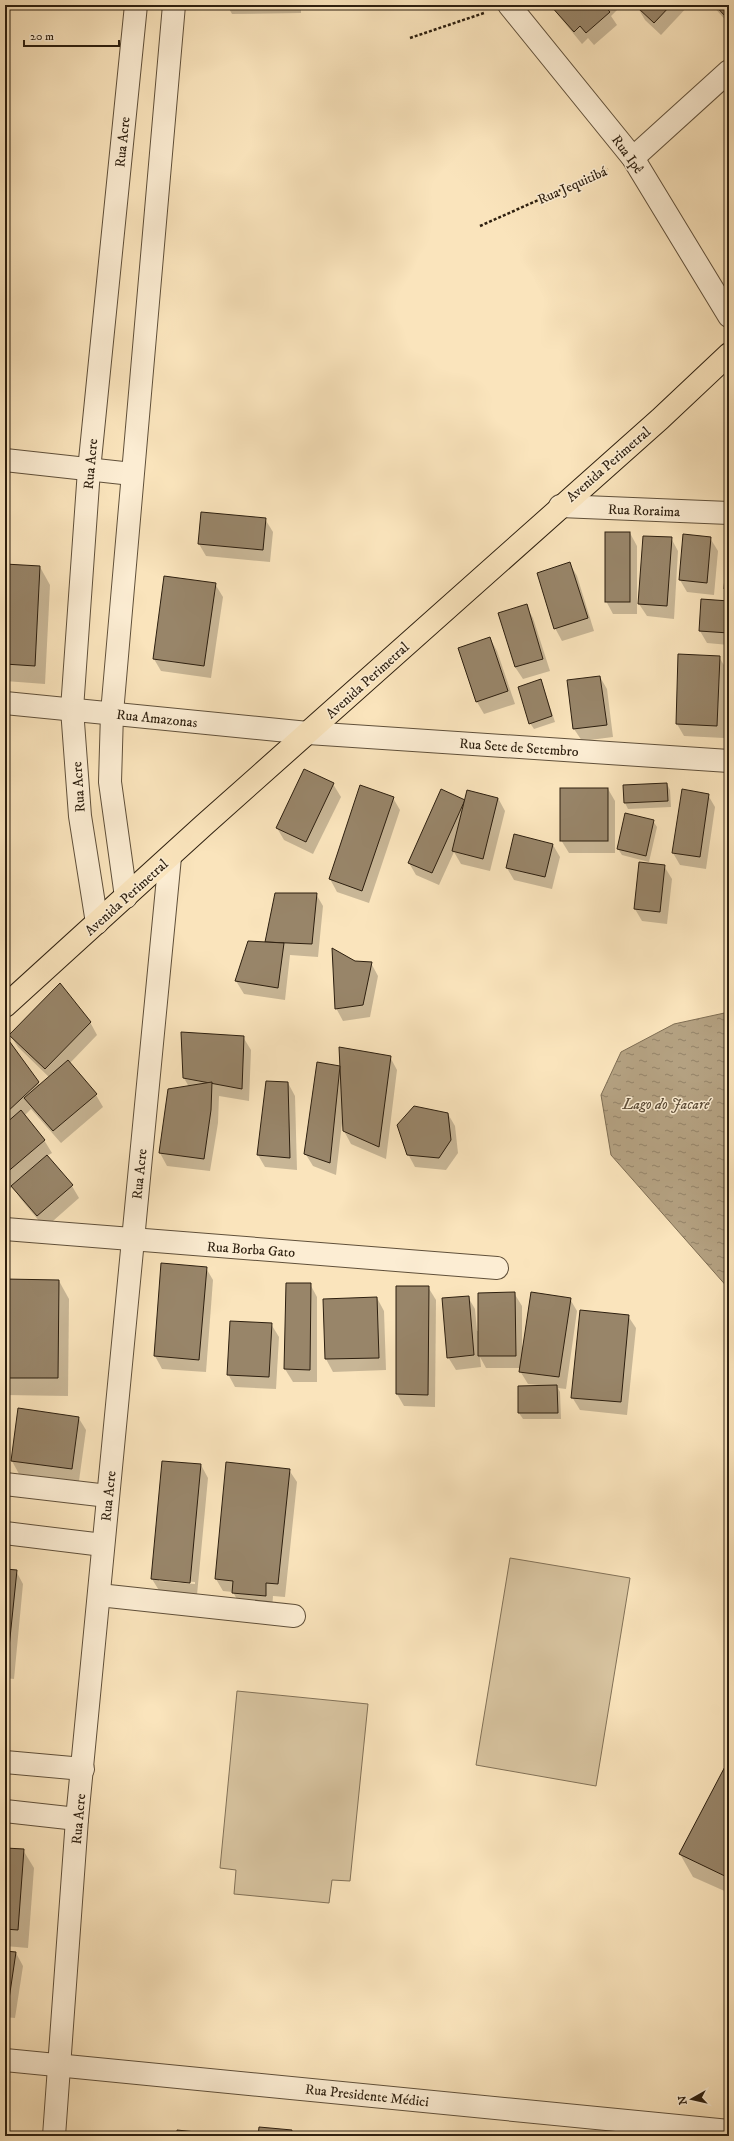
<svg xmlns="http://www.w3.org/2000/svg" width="734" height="2141" font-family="'IM FELL DW Pica',serif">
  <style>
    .garden { fill: #d7c39f; stroke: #827157 }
    .water { fill: url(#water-ripples); stroke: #7e6d53 }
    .shadow { fill: #0003; fill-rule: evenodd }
    .building { fill: #988569; stroke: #2d1f0f }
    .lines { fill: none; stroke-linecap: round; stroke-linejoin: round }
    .minor-casing { stroke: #60503a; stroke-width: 24 }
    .major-casing { stroke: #2d1f0f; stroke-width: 24 }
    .path { stroke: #2d1f0f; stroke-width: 2.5; stroke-dasharray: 3 2; stroke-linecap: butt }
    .minor { stroke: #fcedd3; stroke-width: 22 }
    .major { stroke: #fae4bc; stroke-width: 22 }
    .labels { text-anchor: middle; stroke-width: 3; stroke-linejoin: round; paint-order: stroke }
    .street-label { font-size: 14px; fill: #2d1f0f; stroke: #fcedd3 }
    .water-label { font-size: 15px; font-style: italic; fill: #5c4c37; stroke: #fcedd3 }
  </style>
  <defs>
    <pattern id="water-ripples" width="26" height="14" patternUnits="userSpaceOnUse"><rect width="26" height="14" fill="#b4a181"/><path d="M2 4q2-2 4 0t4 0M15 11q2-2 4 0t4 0" fill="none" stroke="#938368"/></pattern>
  </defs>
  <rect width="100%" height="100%" fill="#fae4bc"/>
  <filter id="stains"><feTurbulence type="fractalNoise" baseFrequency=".005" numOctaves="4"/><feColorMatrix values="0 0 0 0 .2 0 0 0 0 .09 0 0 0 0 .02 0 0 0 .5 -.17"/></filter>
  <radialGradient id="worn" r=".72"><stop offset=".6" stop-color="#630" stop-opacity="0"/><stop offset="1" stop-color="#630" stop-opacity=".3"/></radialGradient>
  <g class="garden">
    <path d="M510,1558L630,1578L596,1786L476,1765Z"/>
    <path d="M237,1691L368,1704L350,1881L332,1880L329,1903L234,1894L236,1870L220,1868Z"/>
  </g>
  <path class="water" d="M729,1012V1289L611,1155L601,1095L621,1052L674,1024Z"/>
  <g class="shadow">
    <path d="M227,5H301V13L232,14Z"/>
    <path d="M550,5H622L611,16L617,25L594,45L588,38L582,44Z"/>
    <path d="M640,5H689L661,35L645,20L638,8Z"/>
    <path d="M712,5H729V24Z"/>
    <path d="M265,519L273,532L270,562L206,556L199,544Z"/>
    <path d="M630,533L637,546V614H613L606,601Z"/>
    <path d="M671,538L678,551L674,619L647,616L639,604Z"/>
    <path d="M710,538L718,551L714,595L687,592L680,580Z"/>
    <path d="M729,544V596L725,589Z"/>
    <path d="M570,564L577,576L594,631L562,641L555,628Z"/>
    <path d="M5,565L40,567L50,585L45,684L5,681Z"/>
    <path d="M215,584L223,597L211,678L161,671L154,659Z"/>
    <path d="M729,602V645L707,643L700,631Z"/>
    <path d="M526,606L533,618L550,671L523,679L515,667Z"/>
    <path d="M490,638L497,651L515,704L484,714L477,702L459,649Z"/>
    <path d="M719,657L727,670L724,738L684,736L677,724Z"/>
    <path d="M600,677L607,689L613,737L582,741L574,729Z"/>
    <path d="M541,680L555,722L534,729L530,723Z"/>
    <path d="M333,784L341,797L313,854L284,840L277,828Z"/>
    <path d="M667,784L670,790L671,807L628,809L625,803Z"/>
    <path d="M361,787L393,798L400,810L369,903L337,892L330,879Z"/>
    <path d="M608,789L615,801V853H569L561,840Z"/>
    <path d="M441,790L466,801L498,798L505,811L490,871L461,864L454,852L439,885L416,875L409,863Z"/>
    <path d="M708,795L715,807L706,869L680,865L673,853Z"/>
    <path d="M653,821L657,827L649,862L622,855L618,849Z"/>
    <path d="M553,845L560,857L552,889L514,880L507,868Z"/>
    <path d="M664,866L672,879L667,924L642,921L635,909Z"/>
    <path d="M316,894L323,906L318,957L290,955L285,1000L244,994L236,981L266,943Z"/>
    <path d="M355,962L371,963L378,976L370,1017L343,1021L336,1008Z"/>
    <path d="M90,1022L97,1035L70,1063L96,1095L103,1107L61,1143L31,1109L24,1116L44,1140L52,1153L47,1156L72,1186L79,1198L45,1228L20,1198L13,1186L5,1192V1042L7,1040L40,1085L49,1077L18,1047L10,1035Z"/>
    <path d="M243,1037L251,1050L249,1101L219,1096L218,1123L210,1171L167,1166L160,1153L169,1090L189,1087L184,1078Z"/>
    <path d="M390,1057L397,1070L386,1159L351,1144L344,1131L342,1123L336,1175L313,1166L305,1153L318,1063L341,1067Z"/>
    <path d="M288,1083L295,1096L297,1170L265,1167L258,1155Z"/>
    <path d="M448,1114L455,1126L458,1153L446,1170L415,1167L408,1154Z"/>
    <path d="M206,1268L213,1280L206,1372L162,1369L155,1356Z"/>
    <path d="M5,1280L59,1281L69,1299L68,1396L5,1395Z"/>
    <path d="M310,1284L317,1297V1382H293L285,1369Z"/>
    <path d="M428,1287L436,1300L435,1407L404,1406L397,1394Z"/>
    <path d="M514,1293L522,1306V1349L570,1299L577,1311L566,1389L558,1388L560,1392L561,1419H523L519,1413L538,1385L528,1384L520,1371L521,1368H486L480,1357L481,1367L456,1370L448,1357L468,1297L475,1309L477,1331H479Z"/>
    <path d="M377,1298L384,1311L386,1370L333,1372L326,1359L324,1300Z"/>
    <path d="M628,1316L636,1328L627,1415L580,1410L572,1397Z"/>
    <path d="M271,1324L279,1337L276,1389L235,1387L228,1374Z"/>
    <path d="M19,1409L78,1417L86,1430L79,1481L19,1474L12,1461Z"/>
    <path d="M201,1465L208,1478L197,1595L160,1592L152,1579ZM159,1579L195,1582V1584L159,1581Z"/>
    <path d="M289,1470L297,1482L285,1597L273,1596L272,1609L240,1605L233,1592L223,1591L216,1579Z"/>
    <path d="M5,1570L16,1571L23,1584L14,1679L5,1678Z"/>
    <path d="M729,1761V1893L693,1877L680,1854Z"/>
    <path d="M5,1849L23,1850L34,1868L28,1948L5,1946Z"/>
    <path d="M5,1952L16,1953L23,1966L15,2018L5,2017Z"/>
  </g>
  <g class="building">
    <path d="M550,5H604L610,12L586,33L580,26L574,32Z"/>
    <path d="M639,5H671L654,23L637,7Z"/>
    <path d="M715,5H729V11L724,15Z"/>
    <path d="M201,512L266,518L263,550L198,544Z"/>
    <rect x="605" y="532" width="25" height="70"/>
    <path d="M683,534L711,537L707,583L679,580Z"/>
    <path d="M643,536L672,537L667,606L638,604Z"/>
    <path d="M728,539H729V590L724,589Z"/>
    <path d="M570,562L588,618L554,629L537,573Z"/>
    <path d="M5,564L40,566L35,666L5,664Z"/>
    <path d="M164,576L216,583L204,666L153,659Z"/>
    <path d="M701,599L729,601V633L699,631Z"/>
    <path d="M527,604L543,659L515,667L498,613Z"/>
    <path d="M490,637L508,691L476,702L458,648Z"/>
    <path d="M678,654L720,656L717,726L676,724Z"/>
    <path d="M600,676L607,725L573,729L567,680Z"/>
    <path d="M541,679L552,716L529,724L518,687Z"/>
    <path d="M304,769L334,783L306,842L276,828Z"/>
    <path d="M667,783L668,801L624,803L623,785Z"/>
    <path d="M360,785L394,797L362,891L329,879Z"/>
    <rect x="560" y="788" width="48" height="53"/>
    <path d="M441,789L465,800L432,873L408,863Z"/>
    <path d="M682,789L709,794L700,857L672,853Z"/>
    <path d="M467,790L498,798L483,859L452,851Z"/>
    <path d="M625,813L654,820L646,856L617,849Z"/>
    <path d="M514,834L553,844L545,877L506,868Z"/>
    <path d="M639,862L665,865L660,912L634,909Z"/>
    <path d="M275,893H317L312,944L265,942Z"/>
    <path d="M248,941L284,943L278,988L235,981Z"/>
    <path d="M332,948L355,961L372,962L363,1005L335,1009Z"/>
    <path d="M60,983L91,1022L45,1069L9,1035Z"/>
    <path d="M181,1032L244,1036L242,1089L183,1078Z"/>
    <path d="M7,1038L39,1082L5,1114V1041Z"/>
    <path d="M339,1047L391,1056L379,1147L343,1131Z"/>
    <path d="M68,1060L97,1094L53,1131L24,1098Z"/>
    <path d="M317,1062L340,1066L330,1163L304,1154Z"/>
    <path d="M266,1081L288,1082L290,1158L257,1155Z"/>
    <path d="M212,1082L211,1110L204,1159L159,1153L168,1089Z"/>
    <path d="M414,1106L448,1113L451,1140L439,1158L407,1155L397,1125Z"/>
    <path d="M21,1110L45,1140L5,1174V1124Z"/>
    <path d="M47,1155L73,1185L37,1216L11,1186Z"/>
    <path d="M161,1263L207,1267L199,1360L154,1356Z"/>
    <path d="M5,1279L59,1280L58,1378H5Z"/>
    <path d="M286,1283H311L310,1370L284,1369Z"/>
    <path d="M396,1286H429L428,1395L396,1394Z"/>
    <path d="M515,1292L516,1356H478V1293Z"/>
    <path d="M531,1292L571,1298L559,1377L519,1372Z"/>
    <path d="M469,1296L474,1355L447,1358L442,1298Z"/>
    <path d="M377,1297L379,1358L325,1359L323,1299Z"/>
    <path d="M580,1310L629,1315L621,1402L571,1398Z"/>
    <path d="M230,1321L272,1323L269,1377L227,1375Z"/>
    <path d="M557,1385L558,1413H518V1386Z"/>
    <path d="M18,1408L79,1417L72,1469L11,1461Z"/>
    <path d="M162,1461L201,1464L190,1583L151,1579Z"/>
    <path d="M226,1462L290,1469L278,1584L266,1583V1596L232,1593L233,1581L215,1579Z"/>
    <path d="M5,1569L17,1570L7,1667H5Z"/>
    <path d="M729,1759V1878L679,1854Z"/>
    <path d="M5,1848L24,1849L18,1930L5,1929Z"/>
    <path d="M5,1951L16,1952L8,2006L5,2005Z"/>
    <path d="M259,2127L292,2130L291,2136H258Z"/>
    <path d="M177,2130L215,2134V2136H177Z"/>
  </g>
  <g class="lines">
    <defs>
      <g id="minor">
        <path d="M509,5L633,158L729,316"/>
        <path d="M633,158L729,71"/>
        <path d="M5,460L132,474"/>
        <path d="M560,506L729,513"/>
        <path d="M5,703L308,733L729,761"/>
        <path d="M126,897L110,782L112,713L174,5"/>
        <path d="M97,923L80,816L72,709L89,470L136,5"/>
        <path d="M5,1229L497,1268"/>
        <path d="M5,1484L108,1496"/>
        <path d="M5,1533L103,1545"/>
        <path d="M99,1595L294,1616"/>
        <path d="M5,1762L83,1769"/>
        <path d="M5,1811L77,1819"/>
        <path d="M5,2060L729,2131"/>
        <path d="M54,2136L77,1819L170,857"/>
      </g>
      <path id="major" d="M5,1006L204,825L660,419L729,354"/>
    </defs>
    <use href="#minor" class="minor-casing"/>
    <use href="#major" class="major-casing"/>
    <g class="path">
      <path d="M410,38L484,13"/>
      <path d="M480,226L608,169"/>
    </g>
    <use href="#minor" class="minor"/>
    <use href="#major" class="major"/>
  </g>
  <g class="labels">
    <g class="street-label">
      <text transform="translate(122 142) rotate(-84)" y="5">Rua Acre</text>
      <text transform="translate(628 154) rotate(54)" y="5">Rua Ipê</text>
      <text transform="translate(572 185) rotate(-24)" y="5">Rua Jequitibá</text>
      <text transform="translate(90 464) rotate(-85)" y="5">Rua Acre</text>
      <text transform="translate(608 464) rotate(-41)" y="5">Avenida Perimetral</text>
      <text transform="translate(644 510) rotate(2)" y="5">Rua Roraima</text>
      <text transform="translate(367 680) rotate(-42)" y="5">Avenida Perimetral</text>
      <text transform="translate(157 718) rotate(6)" y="5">Rua Amazonas</text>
      <text transform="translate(519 747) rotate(4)" y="5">Rua Sete de Setembro</text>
      <text transform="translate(78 787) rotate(-94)" y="5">Rua Acre</text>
      <text transform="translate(126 897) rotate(-42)" y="5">Avenida Perimetral</text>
      <text transform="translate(139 1174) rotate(-84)" y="5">Rua Acre</text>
      <text transform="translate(251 1249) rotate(4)" y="5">Rua Borba Gato</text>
      <text transform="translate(108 1496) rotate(-84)" y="5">Rua Acre</text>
      <text transform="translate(78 1819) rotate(-85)" y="5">Rua Acre</text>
      <text transform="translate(367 2095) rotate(6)" y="5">Rua Presidente Médici</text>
    </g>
    <g class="water-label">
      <text x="666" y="1109">Lago do Jacaré</text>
    </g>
  </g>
  <rect width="734" height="2141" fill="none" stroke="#fae4bc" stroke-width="20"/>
  <rect x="6" y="6" width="722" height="2129" fill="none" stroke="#2d1f0f" stroke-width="2"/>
  <rect x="10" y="10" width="714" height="2121" fill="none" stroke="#2d1f0f"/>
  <g transform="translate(692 2099) rotate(262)" stroke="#fcedd3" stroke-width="3" paint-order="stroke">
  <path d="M0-3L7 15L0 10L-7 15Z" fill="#2d1f0f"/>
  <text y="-6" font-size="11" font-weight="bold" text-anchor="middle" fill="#2d1f0f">N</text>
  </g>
  <path d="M24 40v6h95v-6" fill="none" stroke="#2d1f0f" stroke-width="2"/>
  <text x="30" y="40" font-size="12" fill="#2d1f0f" stroke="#fcedd3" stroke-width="3" paint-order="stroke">20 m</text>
  <rect width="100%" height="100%" filter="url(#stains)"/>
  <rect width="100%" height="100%" fill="url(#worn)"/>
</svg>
